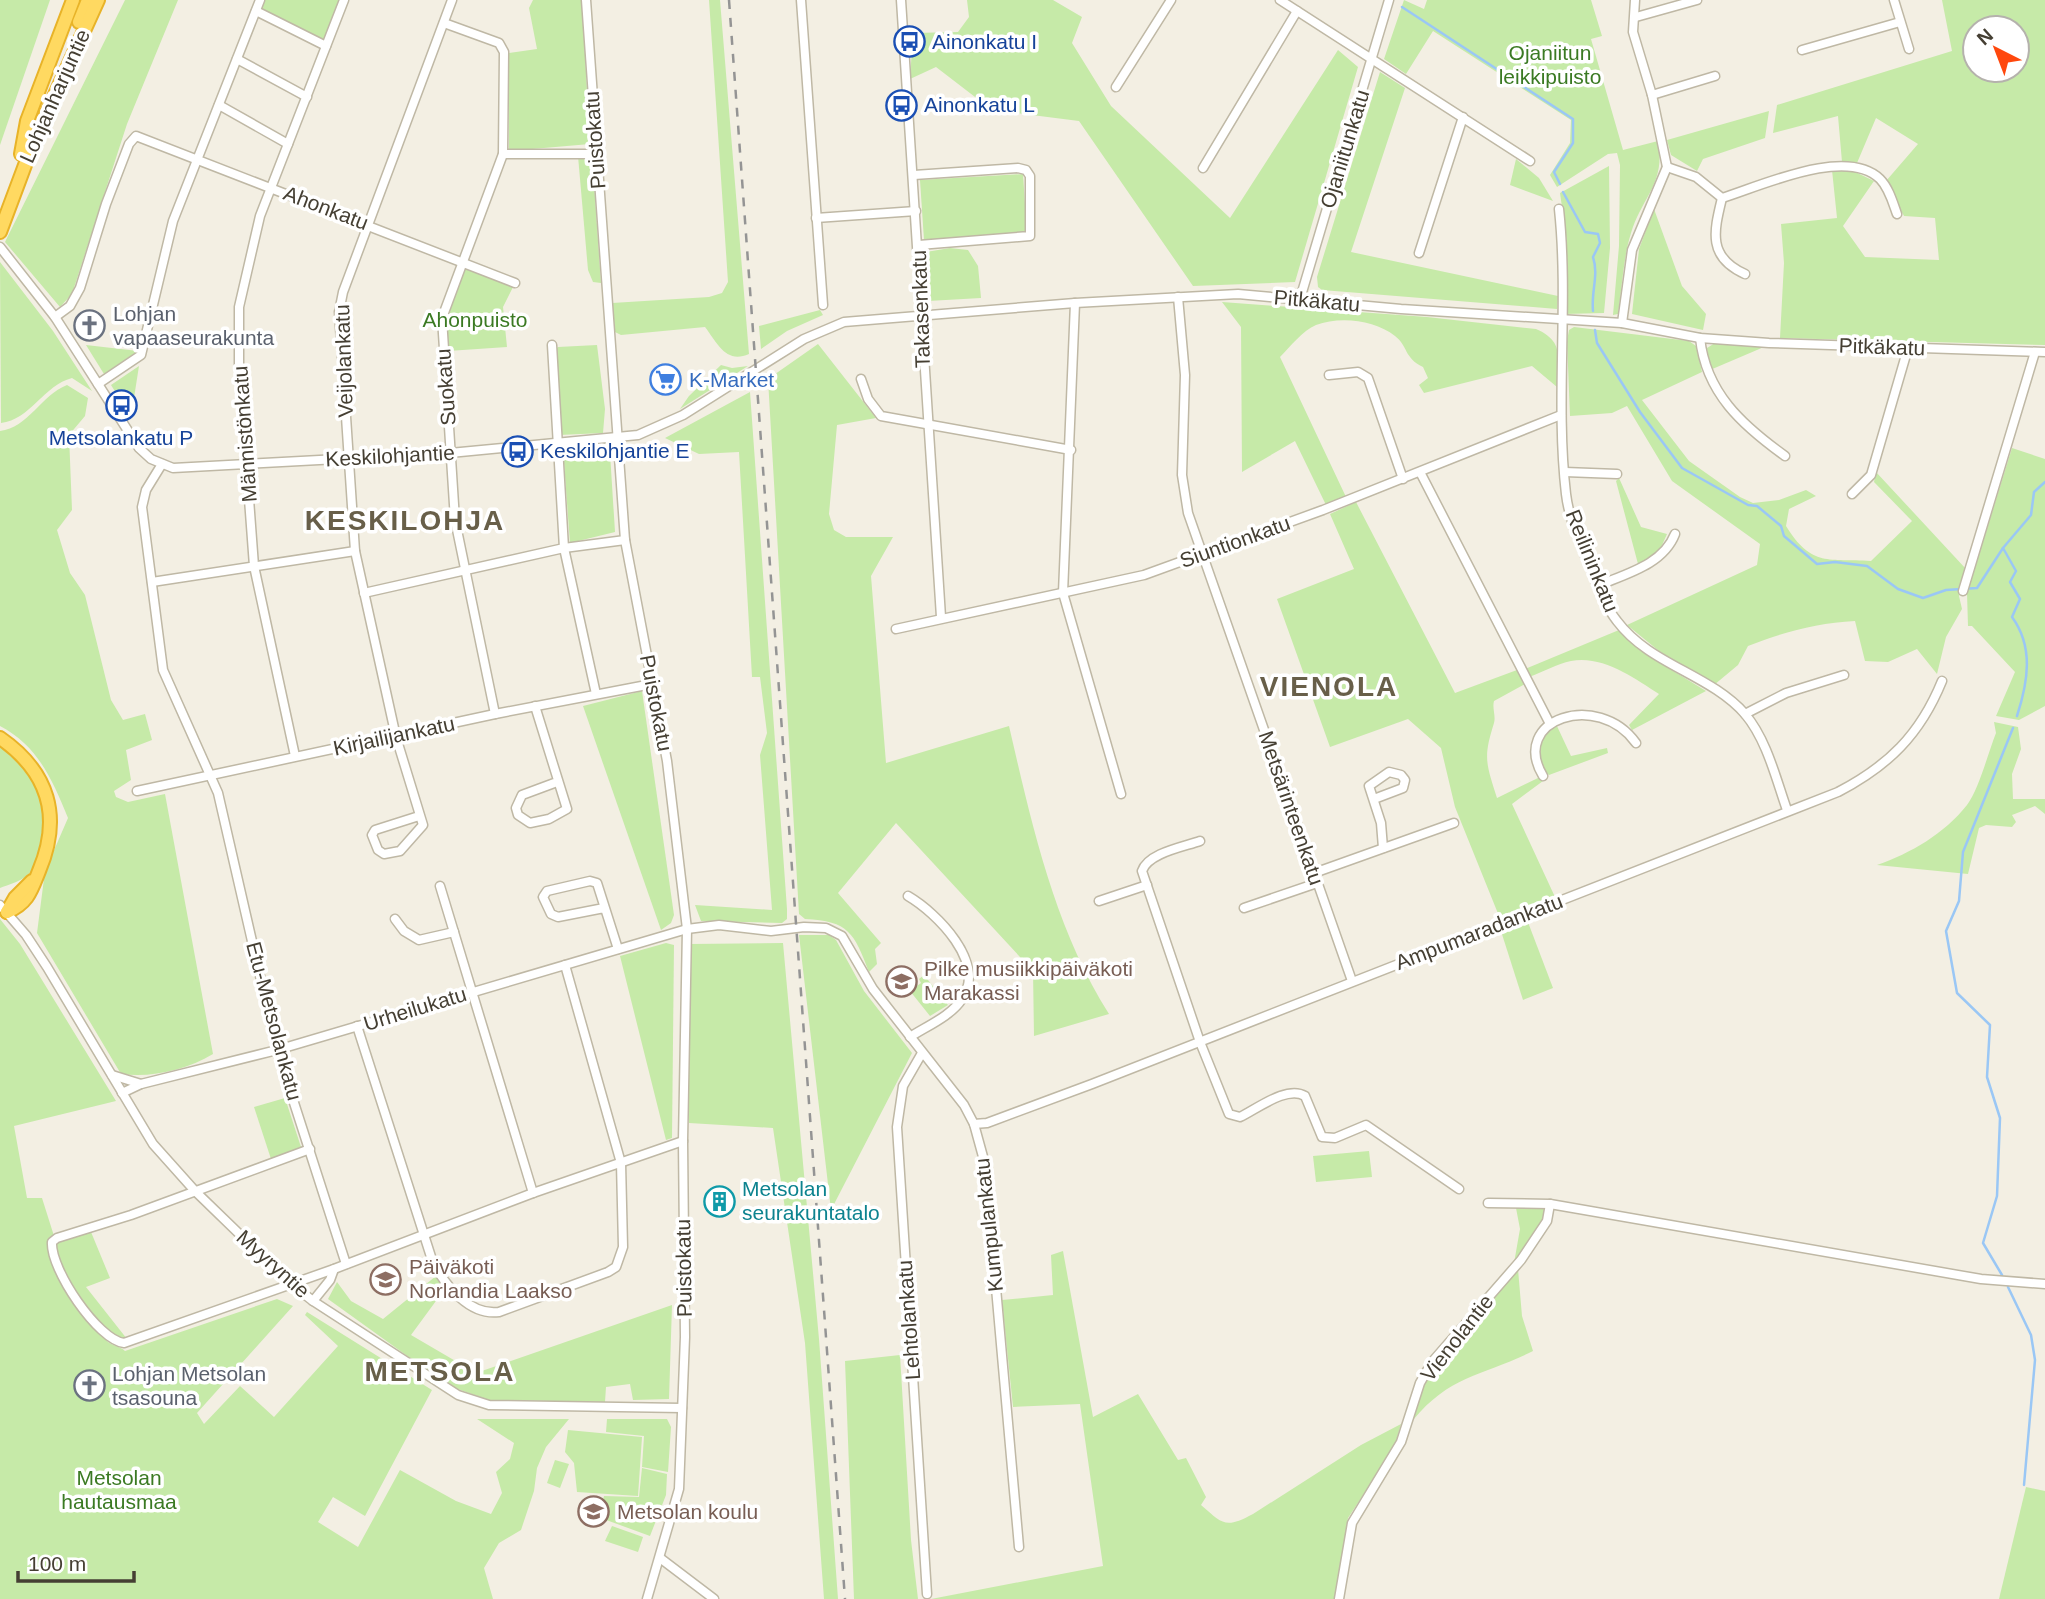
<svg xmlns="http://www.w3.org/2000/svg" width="2045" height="1599" font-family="Helvetica,sans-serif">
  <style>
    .green { fill: #c6eaa8; fill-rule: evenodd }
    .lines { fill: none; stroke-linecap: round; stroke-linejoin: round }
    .stream { stroke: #9ac7f5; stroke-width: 2.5 }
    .minor-casing { stroke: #bfb8a5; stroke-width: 11 }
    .highway-casing { stroke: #e8b328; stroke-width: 16 }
    .minor { stroke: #fff; stroke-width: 8 }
    .highway { stroke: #ffd961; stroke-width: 12 }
    .rail { stroke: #949494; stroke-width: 2.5; stroke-dasharray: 9 9; stroke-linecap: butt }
    .labels { text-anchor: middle; stroke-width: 7; stroke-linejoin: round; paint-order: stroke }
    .transit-label { font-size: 21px; fill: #164399; stroke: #fff; text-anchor: start }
    .park-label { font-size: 21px; fill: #3b7a23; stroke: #fff }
    .street-label { font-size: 21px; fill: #453f33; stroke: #fff }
    .worship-label { font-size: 21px; fill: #5b616d; stroke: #fff; text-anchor: start }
    .shop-label { font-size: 21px; fill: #366cbe; stroke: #fff; text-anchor: start }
    .education-label { font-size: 21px; fill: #785e54; stroke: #fff; text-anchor: start }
    .culture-label { font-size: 21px; fill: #0d838f; stroke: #fff; text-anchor: start }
    .district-label { font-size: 28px; font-weight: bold; letter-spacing: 2px; fill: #685f49; stroke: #fff }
  </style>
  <rect width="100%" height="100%" fill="#f3efe3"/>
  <g class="green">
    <path d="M0,0H50L0,145Z"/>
    <path d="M125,0H178L127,124L72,294L60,307L5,242Z"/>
    <path d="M263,0H339L323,42L260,8Z"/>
    <path d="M533,0H582L590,144L509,151V53L537,49L529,8Z"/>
    <path d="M709,0H720L749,354C726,364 718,344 705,327L621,335L615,332L612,303L709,297L722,293L728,282Z"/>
    <path d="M967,0H1053L1082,17L1072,43L1111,106L1230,218L1338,50L1358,67L1295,282L1193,286L1079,121L992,110L936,67L910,79L913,33L958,32L969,17Z"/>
    <path d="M1404,0L1424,9L1427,0H1591L1602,36L1591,39L1623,150L1658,141C1666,183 1642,197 1631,233C1623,259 1622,288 1618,314L1613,315L1619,246L1620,165L1617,153L1608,154L1557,187L1550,175L1570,143L1571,120L1433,31L1406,74L1384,59Z"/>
    <path d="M1942,0H2045V345L1780,338L1784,263L1781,224L1837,218L1832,170L1847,168L1874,181L1843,226L1865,257L1939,260L1935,218L1904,216L1886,181L1918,144L1876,118L1857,163L1842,162L1838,116L1773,133L1777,105L1952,51ZM1975,28H2017V70H1975Z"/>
    <path d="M1380,72L1405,88L1351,252L1558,296L1557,309L1322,290L1318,287L1317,277Z"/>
    <path d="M1769,111L1765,138L1703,159L1697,171L1671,155L1667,140Z"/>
    <path d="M592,155L601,283L593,282L588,270L578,156Z"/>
    <path d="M1516,159L1539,178L1553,201L1510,185Z"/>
    <path d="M1609,166L1610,248L1604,313L1564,314L1567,242L1560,193Z"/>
    <path d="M1023,174L1027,233L924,240L920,180Z"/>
    <path d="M1654,209L1682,286L1706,314L1703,330L1632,314L1639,249Z"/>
    <path d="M950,248L968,250L978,266L981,298L928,301L926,252Z"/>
    <path d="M0,262L53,331L92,391L72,378C44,385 30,420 1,423Z"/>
    <path d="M465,267L513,287L503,307L507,347L448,351L447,316Z"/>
    <path d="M1222,302L1427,317L1536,329C1566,342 1557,359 1557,387L1532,366L1424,393L1419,385L1428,378L1423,367C1404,358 1408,346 1395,336C1375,320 1340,316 1316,325C1303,330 1290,347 1280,357L1346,497L1326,505L1295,441L1242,472L1241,327Z"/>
    <path d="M820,310L823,315L787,331L761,349L759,326Z"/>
    <path d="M1574,327L1689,341L1696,346L1702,372L1642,400L1689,461L1740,497L1753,503L1779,500L1806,490L1816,496L1789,509L1786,526C1812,568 1829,558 1871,561L1912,521L1874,482L1876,472L1966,569L1959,596L1962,609L1946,637L1937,674L1917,649L1888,662L1865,661L1855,621C1817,623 1784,632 1748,646L1738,665L1714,685L1659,651L1627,625L1757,565L1760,544L1672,481L1627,406L1612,413L1570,416L1567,341L1569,330Z"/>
    <path d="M1715,343L1764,347L1710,370L1707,348Z"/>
    <path d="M818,344L876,418L837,425L829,514L834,530L846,537H893L871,576L886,763L1009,726C1032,825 1054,927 1109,1014L1034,1036L1033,971L896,823L838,893L881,943L875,949L877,964L869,972C854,933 849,921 805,919L799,914L768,379Z"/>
    <path d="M86,345L138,351L104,374Z"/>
    <path d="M597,345L605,409L603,433L559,435L555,350L558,347Z"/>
    <path d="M721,365L732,368L748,366L680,409L689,396Z"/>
    <path d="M139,366L131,417L111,385Z"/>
    <path d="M67,385L88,398L85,416L69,435L72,510L57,530L70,573L85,595L111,700L123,720L145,714L152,740L126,750L131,780L114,791L116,797L128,802L165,794L213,1054C186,1070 152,1078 121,1074L37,933L45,871L68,818C52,779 38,746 0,726V431C28,428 41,395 67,385Z"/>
    <path d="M750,392L787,909V919L782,923L701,921L695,905L772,910L760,755L767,733L760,677H752L739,452L699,454L665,438Z"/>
    <path d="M602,446L610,453L615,532L570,543L563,449Z"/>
    <path d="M2012,448L2045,459V706L2019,720L1996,716L2015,672L1972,626H1968L1967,593Z"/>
    <path d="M1619,478L1641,527L1667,534L1659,552L1638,564L1616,481Z"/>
    <path d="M1356,502L1455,693L1517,670L1525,684L1494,701C1492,708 1496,716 1494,723C1483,758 1486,763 1497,798L1538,778L1543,781L1512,804L1555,897L1499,916L1455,807L1441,748L1408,719L1330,747L1277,599L1354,569L1330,514Z"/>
    <path d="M1619,630L1652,658L1706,691L1632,730L1629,725L1659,694C1634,678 1603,655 1571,661C1557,664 1543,672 1529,677L1525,669Z"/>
    <path d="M642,691L674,915L671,923L661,930L583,706Z"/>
    <path d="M1994,722L2018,727L2021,749L2012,774L2013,799H2045V814L2035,806L2012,815L2016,822L2012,827L1986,825L1979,828L1968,874L1877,865C1911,853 1944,834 1967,805C1979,789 1988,753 1996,733Z"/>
    <path d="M1556,724L1571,756L1607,748L1608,753L1549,775L1542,768L1538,749L1546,733Z"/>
    <path d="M0,743C16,758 33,772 42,792C52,817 49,860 25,877C18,882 8,885 0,888Z"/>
    <path d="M1526,917L1553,988L1523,1000L1500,928Z"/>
    <path d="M0,919L20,944L116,1101L14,1126L27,1198H42L54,1236L49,1239C43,1269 85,1322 107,1341C112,1346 120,1346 125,1351L277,1299L293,1306L197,1413L204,1424L240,1386L274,1417L338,1346L305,1315L307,1312L432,1390L365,1516L333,1497L318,1522L358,1547L400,1470L456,1501L491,1514L502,1493L496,1472L510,1459L514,1443L477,1419H569L546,1447L537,1468L534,1491L521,1530L499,1543L484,1568L493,1599H0Z"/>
    <path d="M799,935H829L836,940L864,991L912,1053L831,1210Z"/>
    <path d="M666,943L674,945L672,1138L666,1140L620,956Z"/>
    <path d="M783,943L819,1339L838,1599H824L805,1343L773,1128L689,1123V944Z"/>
    <path d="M924,975L948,1005L930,1016L910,991L921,983L919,979Z"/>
    <path d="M285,1098L301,1147L271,1159L254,1107Z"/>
    <path d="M1369,1151L1372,1177L1316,1182L1313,1156Z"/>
    <path d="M1546,1205L1545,1220L1514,1263L1520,1229L1516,1208Z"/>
    <path d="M91,1232L110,1278L86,1287L127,1339L114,1337C97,1319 47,1269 57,1243Z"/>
    <path d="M1063,1251L1093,1417L1138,1394L1178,1460L1186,1458L1206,1497L1201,1505C1223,1524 1225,1529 1253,1514L1361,1445L1401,1424L1394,1448L1348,1518L1335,1599H931L1103,1566L1080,1404L1013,1407L1002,1300L1053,1295L1051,1255Z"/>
    <path d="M1518,1269L1522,1316L1533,1351C1483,1376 1451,1374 1413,1420L1425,1382Z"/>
    <path d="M436,1276L444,1290L411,1335L476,1373L672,1305L669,1399L633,1400L630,1384L606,1387L605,1402L489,1400L449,1386L328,1299L337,1282L351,1301L383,1319Z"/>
    <path d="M900,1355L911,1540L918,1599H854L845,1361Z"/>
    <path d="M607,1419H667L671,1427L668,1472L642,1467L644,1436L606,1432Z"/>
    <path d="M568,1430L642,1437L638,1496L577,1492L574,1463L565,1452Z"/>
    <path d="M555,1460L569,1464L560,1488L547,1483Z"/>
    <path d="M642,1468L667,1474L666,1495L650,1536L598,1517L604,1496L639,1497Z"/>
    <path d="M2026,1487L2045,1491V1599H1999Z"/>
    <path d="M612,1526L643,1537L638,1552L605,1541Z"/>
  </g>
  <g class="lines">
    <g class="stream">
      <path d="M1402,7L1573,119V143L1554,172L1560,184"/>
      <path d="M1563,192L1585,232L1598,234L1600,243L1593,257C1599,275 1591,291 1593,311"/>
      <path d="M1595,330L1597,343L1640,412L1682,468L1748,505L1757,506L1781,526L1784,536L1817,564L1835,562L1867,566L1898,589L1923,598L1946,590L1977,588L2003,548"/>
      <path d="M2017,716C2028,682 2034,647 2012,617L2020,599L2010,582L2016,571L2003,548L2031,515L2034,492L2045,482"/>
      <path d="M2002,1275L1983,1243L1997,1196L2000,1118L1987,1077L1990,1025L1957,993L1946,931L1959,901L1963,852L2013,728"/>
      <path d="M2008,1287L2031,1335L2035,1360L2024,1485"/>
    </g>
    <defs>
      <g id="minor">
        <path d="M586,0L625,540L667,761L687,929L683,1141L685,1337L679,1489L647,1599"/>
        <path d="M801,0L823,305"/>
        <path d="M901,0L941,617"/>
        <path d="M1280,0L1530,161"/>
        <path d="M1894,0L1909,49"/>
        <path d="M256,11L326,46"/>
        <path d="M1636,17L1697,0"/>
        <path d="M444,23L499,43L504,52L503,154L442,318L455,520L495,714"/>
        <path d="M1802,50L1900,22"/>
        <path d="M237,59L307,97"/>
        <path d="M1116,87L1171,0"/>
        <path d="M1652,95L1715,76"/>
        <path d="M219,105L288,144"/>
        <path d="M503,154H595"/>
        <path d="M1667,167L1696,177L1722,198C1761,186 1846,146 1880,179C1889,188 1893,203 1897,214"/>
        <path d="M1203,168L1297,11"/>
        <path d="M914,175L1018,168L1026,170L1030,176V236L919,245"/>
        <path d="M1722,198C1714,231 1707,257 1745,274"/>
        <path d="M1559,209C1569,303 1555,400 1566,494C1569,520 1581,546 1591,570C1598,587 1605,606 1617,621C1650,665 1710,674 1745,714C1767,740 1776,779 1787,810"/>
        <path d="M816,218L916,211"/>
        <path d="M0,247L55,317L139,448L151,459L173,468L450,453L638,435L683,415L804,339L844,322L1075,303L1238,294L1401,309L1622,323L1700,338L1769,343L2045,352"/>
        <path d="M1419,253L1463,117"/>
        <path d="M1178,297L1185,375L1182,475L1188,513L1352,981"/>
        <path d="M1300,299L1389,0"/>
        <path d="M1075,303L1063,593L1121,794"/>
        <path d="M55,317L70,306L80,288L106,204L129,144L136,136L515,283"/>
        <path d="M1622,323L1632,250L1667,167L1652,95L1633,32L1635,0"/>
        <path d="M1700,338C1706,393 1742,425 1785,456"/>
        <path d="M552,345L564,548L596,694"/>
        <path d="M1329,375L1358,372L1368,378L1403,479"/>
        <path d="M861,379L868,399L881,416L1071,450"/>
        <path d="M98,384L141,355L173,221L260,0"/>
        <path d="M162,464L146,490L142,507L163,670L218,793L277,1050L346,1264"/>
        <path d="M1420,472L1550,724"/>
        <path d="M1565,472L1617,474"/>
        <path d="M1852,494L1871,475L1908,348"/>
        <path d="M152,582L355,551"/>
        <path d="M1597,586C1625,574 1663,565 1675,534"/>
        <path d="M1963,591L2035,352"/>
        <path d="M364,593L564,548L625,540"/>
        <path d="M896,629L1144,575L1323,510L1561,415"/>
        <path d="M535,706L567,809L549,819L530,823L518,815L516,808L522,795L557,782"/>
        <path d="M1745,714L1786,693L1844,675"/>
        <path d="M295,756L254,566L239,365V307L260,216L344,0"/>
        <path d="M1543,776C1509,719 1598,690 1636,743"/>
        <path d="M137,791L495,714L652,684"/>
        <path d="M1374,799L1403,788L1405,780L1401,775L1389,772L1369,786L1381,823L1383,848"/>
        <path d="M419,816L375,830L372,835L378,850L384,854L400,851L423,825L396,737L355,551L339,312L343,292L452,0"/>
        <path d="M1200,841C1183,847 1148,853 1142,871L1200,1042L1229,1114L1240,1117C1257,1109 1287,1085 1305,1096L1322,1137L1335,1138L1366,1125L1459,1189"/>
        <path d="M1314,873L1454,823"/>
        <path d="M440,886L533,1193"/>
        <path d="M908,896C937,913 987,963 962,999C951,1016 927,1026 910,1037"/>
        <path d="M1099,901L1147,885"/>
        <path d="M0,905L26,935L47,967L153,1144L195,1191L290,1283L313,1301L458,1395L489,1405L682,1408"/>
        <path d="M604,908L558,917L551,914L543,897L547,891L590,881L597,883L618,949"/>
        <path d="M1244,908L1317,883"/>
        <path d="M395,919L404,931L419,940L454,932"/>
        <path d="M357,1026L433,1263C446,1286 470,1316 499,1312L608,1272L616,1267L623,1247L621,1163L565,965"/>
        <path d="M922,1053L903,1086L897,1127L927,1594"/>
        <path d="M112,1075L141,1084"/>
        <path d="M122,1093L141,1084L277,1050L687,929L719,925L771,931L804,927L826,928L842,936L873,989L964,1105L974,1124L985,1164L1019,1547"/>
        <path d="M974,1124L987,1123L1092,1084L1838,792C1888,766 1920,735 1942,681"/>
        <path d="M310,1149L131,1215L57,1238L52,1242C50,1269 98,1340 124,1343L334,1269L533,1193L683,1141"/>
        <path d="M1488,1203L1550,1204L1981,1279L2045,1284"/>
        <path d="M313,1301L330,1280L334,1269"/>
        <path d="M660,1558L714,1599"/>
        <path d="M1339,1599L1352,1523L1401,1442L1420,1383L1432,1362L1521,1260L1547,1221L1550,1204"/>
      </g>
      <g id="highway">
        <path d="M79,22L88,0"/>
        <path d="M21,154L27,121L73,0"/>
        <path d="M0,232L34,141L98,0"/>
        <path d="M0,738C49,772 62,817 39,871C31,891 28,903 7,912"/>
        <path d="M7,912L15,898L32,881"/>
      </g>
    </defs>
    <use href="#minor" class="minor-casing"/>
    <use href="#highway" class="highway-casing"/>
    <use href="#minor" class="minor"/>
    <use href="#highway" class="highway"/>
    <path class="rail" d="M729,0L845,1599"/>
  </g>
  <defs>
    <symbol id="bus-ring" viewBox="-11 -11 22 22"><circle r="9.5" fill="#fff" stroke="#1a4fb4" stroke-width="1.5"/><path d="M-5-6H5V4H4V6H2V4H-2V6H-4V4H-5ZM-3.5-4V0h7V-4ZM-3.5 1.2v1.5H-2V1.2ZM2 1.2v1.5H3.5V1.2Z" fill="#1a4fb4"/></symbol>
    <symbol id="church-ring" viewBox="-11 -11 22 22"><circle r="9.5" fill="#fff" stroke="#6b7280" stroke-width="1.5"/><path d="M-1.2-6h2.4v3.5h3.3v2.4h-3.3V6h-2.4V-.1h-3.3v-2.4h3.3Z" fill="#6b7280"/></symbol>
    <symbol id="supermarket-ring" viewBox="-11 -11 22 22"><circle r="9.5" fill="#fff" stroke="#3f7fe0" stroke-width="1.5"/><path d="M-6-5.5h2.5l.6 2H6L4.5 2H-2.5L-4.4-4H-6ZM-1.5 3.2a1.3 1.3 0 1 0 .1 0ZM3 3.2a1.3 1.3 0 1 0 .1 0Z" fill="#3f7fe0"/></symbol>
    <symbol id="school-ring" viewBox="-11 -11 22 22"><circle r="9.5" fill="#fff" stroke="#8d6e63" stroke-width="1.5"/><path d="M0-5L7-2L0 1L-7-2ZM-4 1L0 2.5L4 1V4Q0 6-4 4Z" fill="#8d6e63"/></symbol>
    <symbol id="building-ring" viewBox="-11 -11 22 22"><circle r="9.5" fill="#fff" stroke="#0f9aa8" stroke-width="1.5"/><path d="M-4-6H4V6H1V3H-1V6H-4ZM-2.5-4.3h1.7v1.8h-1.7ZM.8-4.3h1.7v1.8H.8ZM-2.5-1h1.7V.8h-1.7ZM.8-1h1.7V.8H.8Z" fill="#0f9aa8"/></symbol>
  </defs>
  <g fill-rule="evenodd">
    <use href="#bus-ring" x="892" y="24" width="35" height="35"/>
    <use href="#bus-ring" x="884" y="88" width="35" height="35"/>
    <use href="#church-ring" x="72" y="308" width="35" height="35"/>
    <use href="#supermarket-ring" x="648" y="362" width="35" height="35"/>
    <use href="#bus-ring" x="104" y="388" width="35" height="35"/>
    <use href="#bus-ring" x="500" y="434" width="35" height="35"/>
    <use href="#school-ring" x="884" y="964" width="35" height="35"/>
    <use href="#building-ring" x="702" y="1184" width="35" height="35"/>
    <use href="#school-ring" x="368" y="1262" width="35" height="35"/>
    <use href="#church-ring" x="72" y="1368" width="35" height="35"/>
    <use href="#school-ring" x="576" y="1494" width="35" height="35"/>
  </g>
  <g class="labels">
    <g class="transit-label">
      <text x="932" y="49">Ainonkatu I</text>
      <text x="924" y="112">Ainonkatu L</text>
      <text x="121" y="445" text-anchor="middle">Metsolankatu P</text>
      <text x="540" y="458">Keskilohjantie E</text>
    </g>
    <g class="park-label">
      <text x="1550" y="60">Ojaniitun<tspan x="1550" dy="24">leikkipuisto</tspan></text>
      <text x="475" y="327">Ahonpuisto</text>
      <text x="119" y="1485">Metsolan<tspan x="119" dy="24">hautausmaa</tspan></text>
    </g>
    <g class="street-label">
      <text transform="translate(55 96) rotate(-66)" y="7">Lohjanharjuntie</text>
      <text transform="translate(595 140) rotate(-94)" y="7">Puistokatu</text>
      <text transform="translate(1345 149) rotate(-73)" y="7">Ojaniitunkatu</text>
      <text transform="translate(326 208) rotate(21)" y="7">Ahonkatu</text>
      <text transform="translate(1317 301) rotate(5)" y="7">Pitkäkatu</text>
      <text transform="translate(921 309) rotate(-92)" y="7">Takasenkatu</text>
      <text transform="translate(1882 347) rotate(2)" y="7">Pitkäkatu</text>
      <text transform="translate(344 361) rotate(-92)" y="7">Veijolankatu</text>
      <text transform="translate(446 387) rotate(-94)" y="7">Suokatu</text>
      <text transform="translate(245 434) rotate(-94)" y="7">Männistönkatu</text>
      <text transform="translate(390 456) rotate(-3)" y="7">Keskilohjantie</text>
      <text transform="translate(1235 542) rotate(-20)" y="7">Siuntionkatu</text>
      <text transform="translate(1592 561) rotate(68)" y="7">Reilininkatu</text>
      <text transform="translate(656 703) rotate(79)" y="7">Puistokatu</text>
      <text transform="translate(394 736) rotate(-12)" y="7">Kirjailijankatu</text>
      <text transform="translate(1291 808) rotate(71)" y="7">Metsärinteenkatu</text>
      <text transform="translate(1479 932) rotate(-21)" y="7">Ampumaradankatu</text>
      <text transform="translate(415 1009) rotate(-17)" y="7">Urheilukatu</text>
      <text transform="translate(274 1021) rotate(75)" y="7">Etu-Metsolankatu</text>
      <text transform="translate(989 1225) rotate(-96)" y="7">Kumpulankatu</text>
      <text transform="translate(273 1264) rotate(42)" y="7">Myyryntie</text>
      <text transform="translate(684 1268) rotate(-91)" y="7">Puistokatu</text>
      <text transform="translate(909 1320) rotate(-94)" y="7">Lehtolankatu</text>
      <text transform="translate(1457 1338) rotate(-52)" y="7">Vienolantie</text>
    </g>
    <g class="worship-label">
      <text x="113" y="321">Lohjan<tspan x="113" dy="24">vapaaseurakunta</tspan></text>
      <text x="112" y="1381">Lohjan Metsolan<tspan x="112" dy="24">tsasouna</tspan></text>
    </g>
    <g class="shop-label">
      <text x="689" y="387">K-Market</text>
    </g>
    <g class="education-label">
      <text x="924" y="976">Pilke musiikkipäiväkoti<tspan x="924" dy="24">Marakassi</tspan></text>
      <text x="409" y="1274">Päiväkoti<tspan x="409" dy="24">Norlandia Laakso</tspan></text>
      <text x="617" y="1519">Metsolan koulu</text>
    </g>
    <g class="culture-label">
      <text x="742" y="1196">Metsolan<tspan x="742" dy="24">seurakuntatalo</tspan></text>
    </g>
    <g class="district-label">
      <text x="405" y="530">KESKILOHJA</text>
      <text x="1329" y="696">VIENOLA</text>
      <text x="440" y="1381">METSOLA</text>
    </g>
  </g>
  <g transform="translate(1996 49) rotate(318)"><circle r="33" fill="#ffffff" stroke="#b5b2ad" stroke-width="2"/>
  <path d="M0-5L12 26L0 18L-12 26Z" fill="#ff480d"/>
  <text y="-10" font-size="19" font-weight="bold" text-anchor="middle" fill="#453f33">N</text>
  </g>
  <path d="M18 1571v10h116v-10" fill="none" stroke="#453f33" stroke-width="3.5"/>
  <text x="28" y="1571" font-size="21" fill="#453f33" stroke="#ffffff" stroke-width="5" paint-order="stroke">100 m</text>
</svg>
